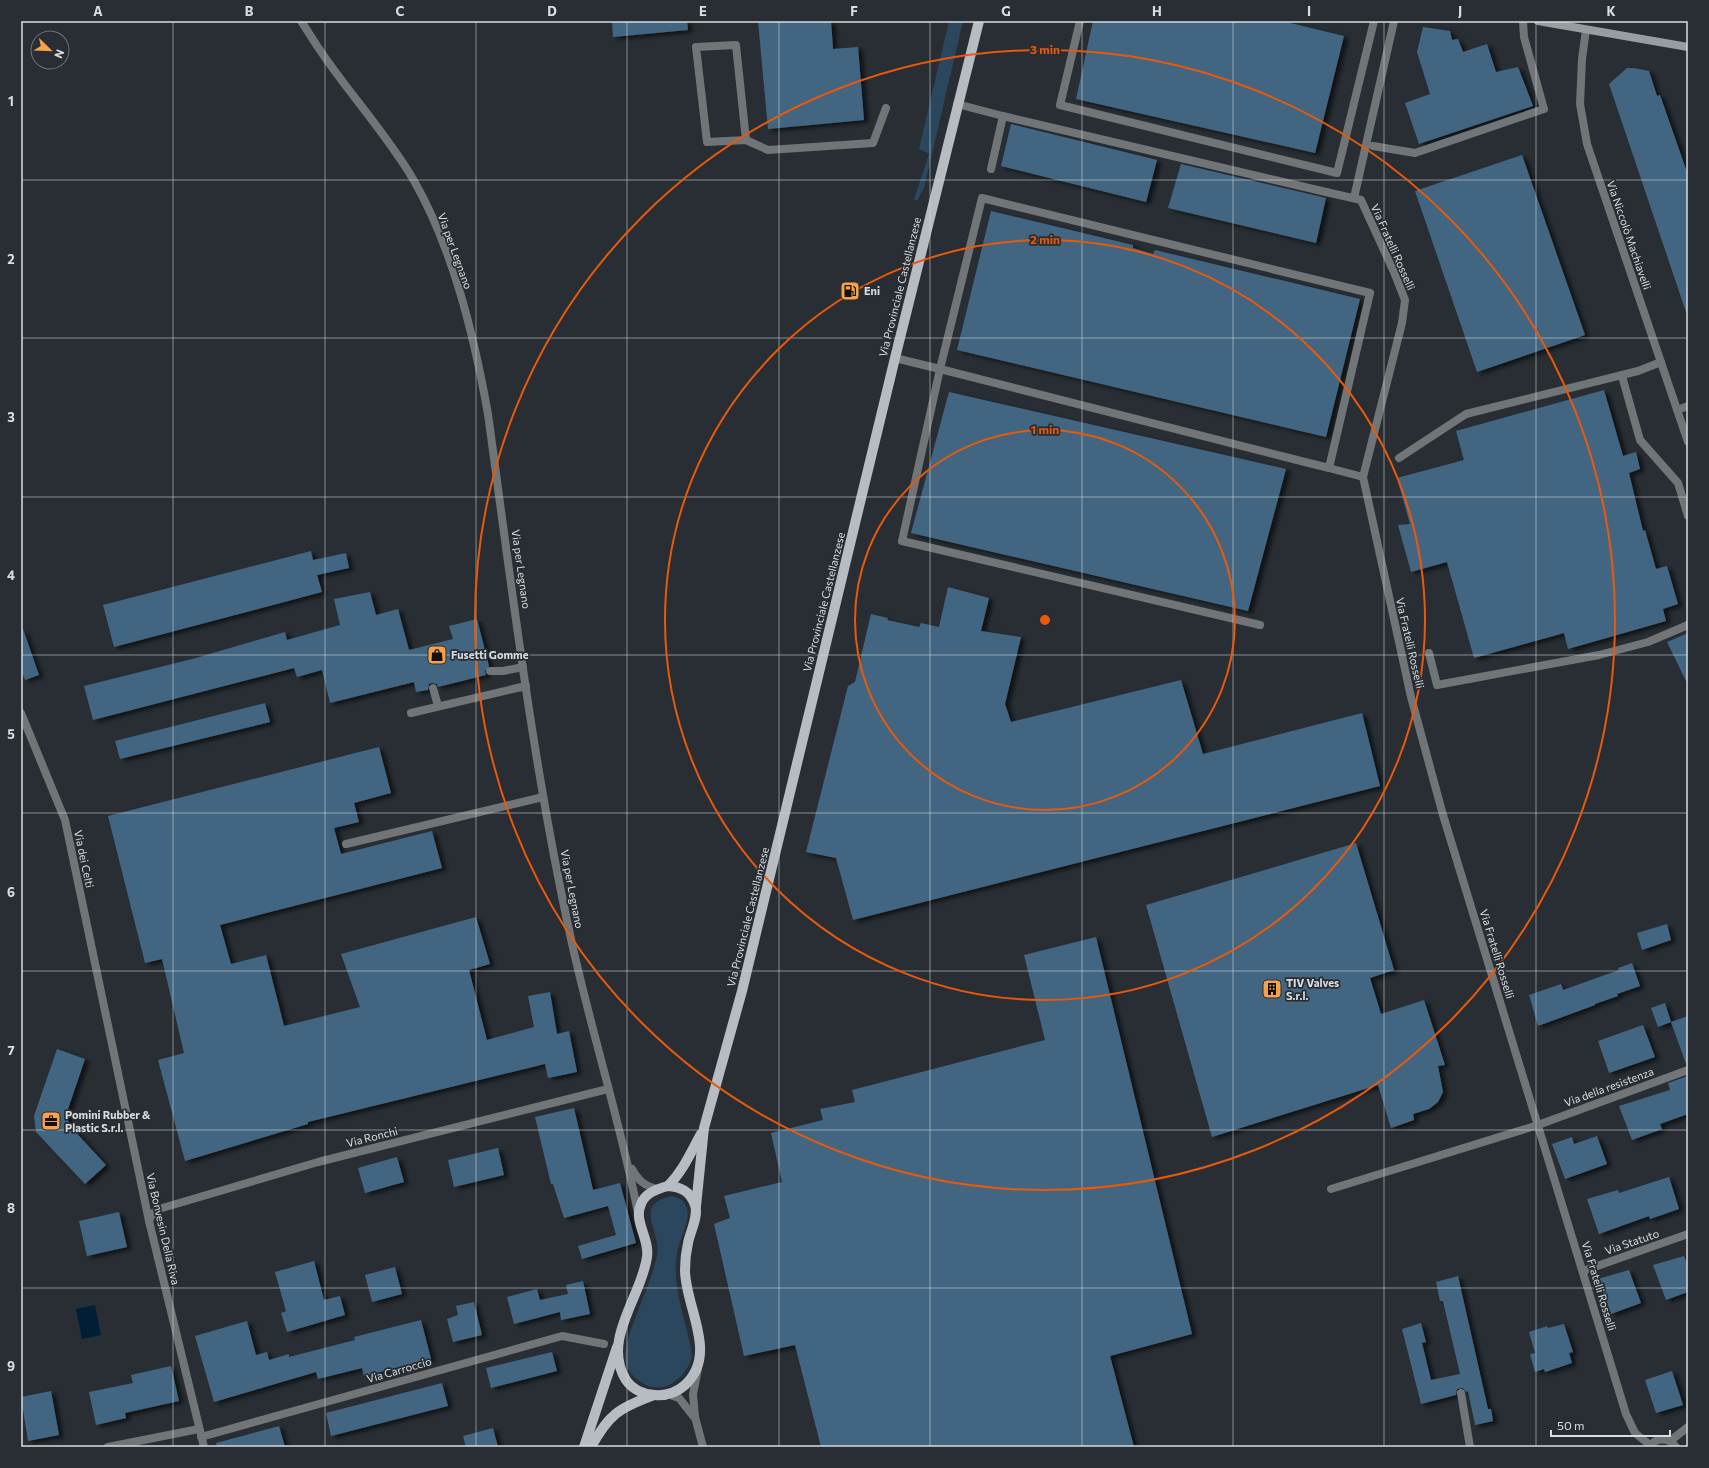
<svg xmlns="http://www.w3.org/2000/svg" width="1709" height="1468" font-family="Commissioner,sans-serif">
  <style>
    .green { fill: #2b475d }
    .water { fill: #001f36 }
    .building { fill: #436682; filter: url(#shadow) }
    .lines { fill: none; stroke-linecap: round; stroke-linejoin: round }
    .service { stroke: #717577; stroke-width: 8 }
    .pedestrian { stroke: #717577; stroke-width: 8 }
    .minor { stroke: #717577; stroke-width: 8 }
    .tertiary { stroke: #717577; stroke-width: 8 }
    .secondary { stroke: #989da1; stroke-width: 8 }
    .primary { stroke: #b6bcc2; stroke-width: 10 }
    .grid { fill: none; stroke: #d9dde0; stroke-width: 1; stroke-opacity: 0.55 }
    .ring { fill: none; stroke: #e8590c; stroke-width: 2 }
    .labels { text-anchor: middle; stroke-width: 3.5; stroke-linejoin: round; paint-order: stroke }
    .street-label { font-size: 11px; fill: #d9dde0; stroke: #282e33 }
    .poi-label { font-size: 11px; font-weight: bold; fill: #d9dde0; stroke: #282e33; text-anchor: start }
    .centre { fill: #e8590c; stroke: #282e33; stroke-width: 2 }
    .ring-label { font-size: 12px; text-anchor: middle; font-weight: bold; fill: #e8590c; stroke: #282e33; stroke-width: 3.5; stroke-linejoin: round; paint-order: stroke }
    .neatline { fill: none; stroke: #d9dde0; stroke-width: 1.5 }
    .grid-label { font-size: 13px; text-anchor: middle; font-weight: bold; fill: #d9dde0 }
  </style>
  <defs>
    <filter id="shadow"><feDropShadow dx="4.5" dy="2.5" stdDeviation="2" flood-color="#0009"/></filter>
  </defs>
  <rect width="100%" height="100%" fill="#282e33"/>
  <g class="green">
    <path d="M949,21H963L924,188L917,201L914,199L929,154L919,149Z"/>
    <path d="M672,1196C703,1204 679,1235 677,1254C671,1290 688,1322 692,1357C685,1381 659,1399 637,1379C633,1376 628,1371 626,1365C619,1347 650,1286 655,1264C657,1258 658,1250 657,1243C653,1221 639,1203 672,1196Z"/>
  </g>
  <path class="water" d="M95,1305L101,1335L82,1339L76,1309Z"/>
  <g class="building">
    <path d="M612,21H687L688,30L613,37Z"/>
    <path d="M758,21H831L833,49L858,47L864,120L768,129Z"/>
    <path d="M1093,21H1282L1344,36L1315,153L1076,99Z"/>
    <path d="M1423,27L1450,31L1452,40L1458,39L1463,52L1487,44L1496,72L1518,67L1533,106L1419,144L1405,103L1430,94L1417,52Z"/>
    <path d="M1627,68H1634L1649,71L1657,96L1660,95L1688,175V311L1686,312L1609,84Z"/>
    <path d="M1011,124L1157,160L1146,202L1001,166Z"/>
    <path d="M1522,155L1585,335L1477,372L1415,191Z"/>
    <path d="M1181,164L1326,198L1316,243L1168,208Z"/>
    <path d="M991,211L1133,245V248L1153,254L1155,250L1360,299L1326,437L957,350Z"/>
    <path d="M1604,390L1623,456L1636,452L1640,469L1629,473L1643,531L1645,530L1656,569L1667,566L1678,604L1663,609L1666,621L1568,649L1564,633L1474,658L1447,562L1411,572L1398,525L1410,524L1397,478L1464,460L1456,431Z"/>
    <path d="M949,392L1286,469L1248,611L911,533Z"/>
    <path d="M311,551L313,560L346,553L349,568L317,575L322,592L114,647L103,605Z"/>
    <path d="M948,587L989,598L981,631L1021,637L1005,704L1011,722L1181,680L1203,754L1362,713L1380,786L853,920L836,858L806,852L848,686L855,682L871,614L888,618L887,620L919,627L921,623L939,627Z"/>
    <path d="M370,592L376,615L398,609L409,650L453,639L449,626L477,619L489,666L485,671L486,675L438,687L437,684L432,683L429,684L428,690L416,692L414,682L330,703L322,670L297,677L294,668L93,720L84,686L196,658L285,632L287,640L340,625L334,599Z"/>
    <path d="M23,629L39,675L25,680L21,670V630Z"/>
    <path d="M1688,633V685L1667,642Z"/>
    <path d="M265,703L270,722L120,759L115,741Z"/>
    <path d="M379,747L391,793L354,803L359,822L334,828L341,854L432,831L442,868L220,925L231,964L266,955L284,1026L360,1007L341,954L476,917L490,964L469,970L487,1040L534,1027L528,996L550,992L557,1034L569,1031L577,1072L548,1078L545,1064L308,1122V1124L185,1161L158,1060L184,1053L162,959L145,963L108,816Z"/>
    <path d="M1356,843L1394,970L1370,978L1381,1014L1424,1000L1445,1065L1438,1066L1443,1092L1438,1102L1429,1109L1413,1114L1414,1120L1391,1128L1378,1085L1212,1137L1146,905Z"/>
    <path d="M1667,924L1671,940L1642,950L1637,933Z"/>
    <path d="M1096,937L1192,1334L1110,1356L1134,1447H821L795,1345L744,1356L714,1224L730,1218L724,1196L782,1182L771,1133L823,1120L820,1109L855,1102L852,1090L1045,1040L1024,955Z"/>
    <path d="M1632,963L1640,986L1617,994L1618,996L1595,1004V1005L1538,1026L1529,995L1561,984L1563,990L1619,970L1618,968Z"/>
    <path d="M1665,1003L1671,1022L1658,1027L1651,1008Z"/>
    <path d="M1688,1016V1064H1686L1671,1022Z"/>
    <path d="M1643,1025L1655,1057L1609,1073L1598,1041Z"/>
    <path d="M57,1049L85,1059L67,1112L69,1125L106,1165L85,1184L36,1132L34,1116Z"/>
    <path d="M1688,1076V1114L1660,1124L1662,1129L1632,1140L1619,1106L1670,1090L1668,1083Z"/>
    <path d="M574,1108L593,1190L620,1183L636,1243L582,1259L578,1246L616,1235L608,1206L564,1218L553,1184H551L535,1117Z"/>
    <path d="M1597,1136L1607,1164L1565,1179L1552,1144L1572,1137L1574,1144Z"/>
    <path d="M498,1148L504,1175L454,1187L448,1160Z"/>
    <path d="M397,1157L404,1182L365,1193L358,1168Z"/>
    <path d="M1669,1177L1679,1209L1650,1219L1649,1216L1599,1234L1587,1199L1618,1190L1619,1193Z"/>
    <path d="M119,1212L127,1247L87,1256L79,1221Z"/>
    <path d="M1684,1256L1688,1266V1292L1666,1300L1653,1265Z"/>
    <path d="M314,1261L324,1300L340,1296L345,1315L287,1332L281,1313L286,1311L275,1272Z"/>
    <path d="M395,1267L402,1294L372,1302L365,1275Z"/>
    <path d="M1629,1270L1641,1303L1611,1314L1598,1279Z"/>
    <path d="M1458,1276L1488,1409H1491L1493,1421L1475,1425L1468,1391L1466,1392L1463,1388L1457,1389L1456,1395L1421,1404L1402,1329L1421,1323L1426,1342L1422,1343L1431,1380L1460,1374L1443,1301H1440L1436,1282Z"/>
    <path d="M583,1281L590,1314L561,1320L560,1312L514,1324L507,1297L537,1289L540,1300L568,1294L566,1285Z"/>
    <path d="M474,1302L482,1335L453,1342L447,1319L458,1315L456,1306Z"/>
    <path d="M421,1320L431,1359L364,1376L362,1368L318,1379L316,1372L214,1402L195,1336L247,1321L256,1355L267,1352L269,1360L289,1354V1357L355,1340L354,1337Z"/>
    <path d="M1564,1324L1573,1352L1569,1353L1572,1363L1545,1372L1544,1369L1535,1372L1530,1354L1535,1353L1529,1332L1547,1326L1548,1328Z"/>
    <path d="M552,1352L557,1371L491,1388L486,1368Z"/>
    <path d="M171,1366L179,1401L125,1413L126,1418L96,1425L89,1392L133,1383L131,1375Z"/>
    <path d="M1672,1371L1683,1405L1656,1413L1645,1380Z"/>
    <path d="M442,1383L448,1406L331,1436L326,1413Z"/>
    <path d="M51,1391L59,1435L28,1441L21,1397Z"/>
    <path d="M279,1426L285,1447H217L216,1443Z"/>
    <path d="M493,1428L498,1447H466L463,1436Z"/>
  </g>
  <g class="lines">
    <g class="service">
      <path d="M1080,21L1060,105L1337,173L1374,21"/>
      <path d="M957,104L1003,116"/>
      <path d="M746,140L736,45L696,47L707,142L746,140L768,150L873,143L886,108"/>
      <path d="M1373,146L1415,153L1544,109L1524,37L1523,21"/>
      <path d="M991,169L1003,116L1326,192"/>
      <path d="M895,358L940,369L1301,461L1329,468L1370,293L982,198L940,369L902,541L1260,625"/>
      <path d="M1622,376L1640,440L1678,483L1688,516"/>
      <path d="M1677,410L1688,406"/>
      <path d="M1399,458L1466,414L1638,371L1661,362"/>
      <path d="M1329,468L1363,477"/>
      <path d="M1429,653L1437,685L1599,655L1648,642L1688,625"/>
      <path d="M490,671H503L523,667"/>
      <path d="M433,688L438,706"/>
      <path d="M346,844L543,797"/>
      <path d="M108,1447L199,1429"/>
    </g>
    <path class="pedestrian" d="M1354,198L1394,21"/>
    <g class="minor">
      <path d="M1586,30L1582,59L1580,104L1587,144L1688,442"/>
      <path d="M1326,192L1361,200L1394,272L1405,300L1402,323L1363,477L1411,697L1443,815L1626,1414L1635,1433L1650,1445"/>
      <path d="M21,713L65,820L149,1221L204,1447"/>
      <path d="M411,713L526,686"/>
      <path d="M1331,1189L1538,1125L1688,1070"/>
      <path d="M149,1221L152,1214L159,1209L318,1162L608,1089"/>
      <path d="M1583,1271L1688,1234"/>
      <path d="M698,1369L693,1394L695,1417L703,1447"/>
      <path d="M1461,1393L1470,1447"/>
      <path d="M667,1394L679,1398L694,1417"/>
      <path d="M201,1437L562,1336L604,1344"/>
      <path d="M1670,1441L1688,1427"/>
      <path d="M1649,1447C1656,1437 1669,1437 1676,1447"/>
    </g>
    <g class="tertiary">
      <path d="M301,21C309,33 316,45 324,56C353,98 387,135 413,179C453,248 474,336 488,414C512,590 533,766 571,939C591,1031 620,1120 638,1213"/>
      <path d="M632,1169C638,1180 644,1186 658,1189"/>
    </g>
    <path class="secondary" d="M1538,21L1688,47"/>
    <g class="primary">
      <path d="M668,1186C681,1187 690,1191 695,1205C699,1216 690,1232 688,1243C686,1252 685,1261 685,1270C685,1307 719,1354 685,1385C677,1392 666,1396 655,1395C644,1395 632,1389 626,1380C601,1340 642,1296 647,1257C650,1239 633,1221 641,1204C645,1193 657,1189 668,1186Z"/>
      <path d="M668,1186C683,1171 691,1152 701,1134"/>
      <path d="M696,1206L704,1128L742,991L895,358L979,21"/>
      <path d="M584,1447L617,1347"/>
      <path d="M591,1447C609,1414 619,1408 654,1395"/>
    </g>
  </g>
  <path class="grid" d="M173,21V1447M325,21V1447M476,21V1447M627,21V1447M779,21V1447M930,21V1447M1082,21V1447M1233,21V1447M1384,21V1447M1536,21V1447M21,180H1688M21,338H1688M21,497H1688M21,655H1688M21,813H1688M21,971H1688M21,1130H1688M21,1288H1688"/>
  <g class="ring">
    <circle cx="1045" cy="620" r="190"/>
    <circle cx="1045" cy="620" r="380"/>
    <circle cx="1045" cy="620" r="570"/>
  </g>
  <defs>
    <symbol id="fuel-square" viewBox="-11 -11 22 22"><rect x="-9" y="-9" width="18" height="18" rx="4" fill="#f8a14a" stroke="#282e33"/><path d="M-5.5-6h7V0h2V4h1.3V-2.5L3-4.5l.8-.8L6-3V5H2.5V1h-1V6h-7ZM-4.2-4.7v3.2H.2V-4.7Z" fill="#111"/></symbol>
    <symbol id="shop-square" viewBox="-11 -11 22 22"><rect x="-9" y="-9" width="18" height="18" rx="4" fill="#f8a14a" stroke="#282e33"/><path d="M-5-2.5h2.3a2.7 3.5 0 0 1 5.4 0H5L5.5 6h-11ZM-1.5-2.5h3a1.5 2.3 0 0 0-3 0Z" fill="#111"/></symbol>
    <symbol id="building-square" viewBox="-11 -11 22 22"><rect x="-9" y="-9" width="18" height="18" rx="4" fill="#f8a14a" stroke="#282e33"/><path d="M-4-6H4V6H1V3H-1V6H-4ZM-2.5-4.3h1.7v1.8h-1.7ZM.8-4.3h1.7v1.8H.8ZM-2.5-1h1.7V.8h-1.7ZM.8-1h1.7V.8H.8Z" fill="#111"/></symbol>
    <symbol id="office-square" viewBox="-11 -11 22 22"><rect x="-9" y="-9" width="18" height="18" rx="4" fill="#f8a14a" stroke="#282e33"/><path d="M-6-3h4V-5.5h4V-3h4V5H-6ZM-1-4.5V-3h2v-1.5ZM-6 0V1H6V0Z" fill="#111"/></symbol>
  </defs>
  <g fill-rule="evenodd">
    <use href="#fuel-square" x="839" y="280" width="22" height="22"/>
    <use href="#shop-square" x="426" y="644" width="22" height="22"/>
    <use href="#building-square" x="1261" y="978" width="22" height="22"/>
    <use href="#office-square" x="40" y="1110" width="22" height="22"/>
  </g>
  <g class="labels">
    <g class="street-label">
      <text transform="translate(1629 235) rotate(71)" y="4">Via Niccolò Machiavelli</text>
      <text transform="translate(1393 247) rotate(66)" y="4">Via Fratelli Rosselli</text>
      <text transform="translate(455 251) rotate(70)" y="4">Via per Legnano</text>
      <text transform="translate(900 287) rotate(-76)" y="4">Via Provinciale Castellanzese</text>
      <text transform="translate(521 569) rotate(82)" y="4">Via per Legnano</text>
      <text transform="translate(824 602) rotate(-76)" y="4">Via Provinciale Castellanzese</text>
      <text transform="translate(1410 643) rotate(77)" y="4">Via Fratelli Rosselli</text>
      <text transform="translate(84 859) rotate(78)" y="4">Via dei Celti</text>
      <text transform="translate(572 889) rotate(79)" y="4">Via per Legnano</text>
      <text transform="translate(748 917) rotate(-76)" y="4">Via Provinciale Castellanzese</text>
      <text transform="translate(1497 954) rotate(73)" y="4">Via Fratelli Rosselli</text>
      <text transform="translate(1609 1087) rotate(-20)" y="4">Via della resistenza</text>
      <text transform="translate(372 1137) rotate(-14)" y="4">Via Ronchi</text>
      <text transform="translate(163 1229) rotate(77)" y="4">Via Bonvesin Della Riva</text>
      <text transform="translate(1632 1242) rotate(-19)" y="4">Via Statuto</text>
      <text transform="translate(1599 1286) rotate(73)" y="4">Via Fratelli Rosselli</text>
      <text transform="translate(399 1370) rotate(-16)" y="4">Via Carroccio</text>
    </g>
    <g class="poi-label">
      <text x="864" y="295">Eni</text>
      <text x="451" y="659">Fusetti Gomme</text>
      <text x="1286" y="987">TIV Valves<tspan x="1286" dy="13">S.r.l.</tspan></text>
      <text x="65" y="1119">Pomini Rubber &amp;<tspan x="65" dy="13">Plastic S.r.l.</tspan></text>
    </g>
  </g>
  <circle cx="1045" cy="620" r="6" class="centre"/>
  <g class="ring-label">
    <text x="1045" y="54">3 min</text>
    <text x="1045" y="244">2 min</text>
    <text x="1045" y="434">1 min</text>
  </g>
  <rect width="1709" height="1468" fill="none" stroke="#282e33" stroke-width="44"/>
  <g transform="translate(50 50) rotate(113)"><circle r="19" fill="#282e33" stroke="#6f7478"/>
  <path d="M0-3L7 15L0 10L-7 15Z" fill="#f8a14a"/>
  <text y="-6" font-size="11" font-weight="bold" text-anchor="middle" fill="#d9dde0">N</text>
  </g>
  <path d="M1551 1430v6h119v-6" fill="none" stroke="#d9dde0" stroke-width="2"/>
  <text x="1557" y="1430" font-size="12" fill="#d9dde0" stroke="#282e33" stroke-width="3" paint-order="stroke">50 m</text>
  <rect x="22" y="22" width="1665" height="1424" class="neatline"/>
  <g class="grid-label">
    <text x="98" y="16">A</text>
    <text x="249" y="16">B</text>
    <text x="400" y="16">C</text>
    <text x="552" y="16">D</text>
    <text x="703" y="16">E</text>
    <text x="854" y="16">F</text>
    <text x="1006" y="16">G</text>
    <text x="1157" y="16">H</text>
    <text x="1309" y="16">I</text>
    <text x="1460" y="16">J</text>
    <text x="1611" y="16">K</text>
    <text x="11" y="106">1</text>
    <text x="11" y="264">2</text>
    <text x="11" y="422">3</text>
    <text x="11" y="580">4</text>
    <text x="11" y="739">5</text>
    <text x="11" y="897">6</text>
    <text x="11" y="1055">7</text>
    <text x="11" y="1213">8</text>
    <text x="11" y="1371">9</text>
  </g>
</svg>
